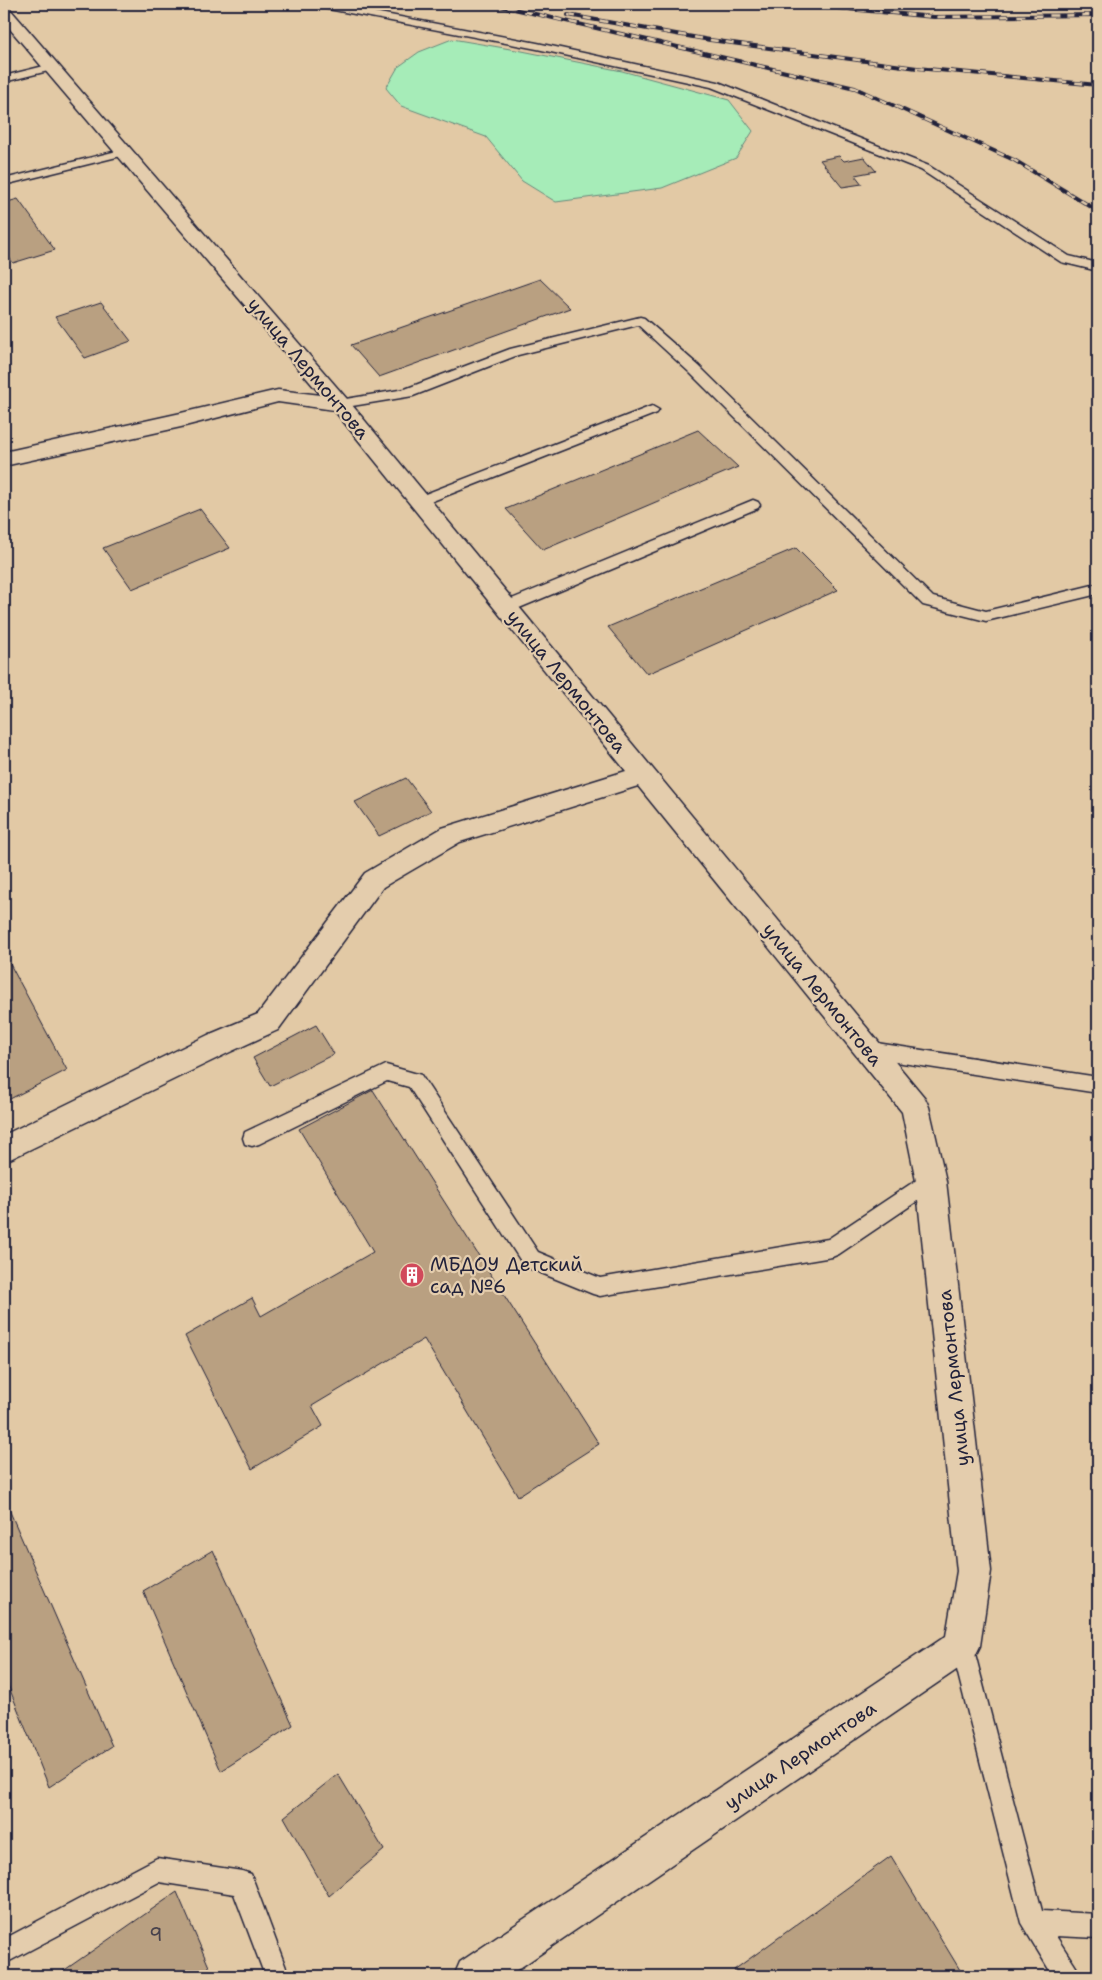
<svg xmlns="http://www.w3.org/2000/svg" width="1102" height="1980" font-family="'Shantell Sans',sans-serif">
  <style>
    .green { fill: #a6ecb8; stroke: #64877a }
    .building { fill: #b9a081; stroke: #22223b }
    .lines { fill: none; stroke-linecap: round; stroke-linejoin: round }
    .service-casing { stroke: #22223b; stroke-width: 3 }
    .minor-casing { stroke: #22223b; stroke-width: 3 }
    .service { fill: #e4cdad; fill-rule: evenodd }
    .minor { fill: #e4cdad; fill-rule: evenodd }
    .rail-casing { stroke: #22223b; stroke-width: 4 }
    .rail { stroke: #e4cdad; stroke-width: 2.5; stroke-dasharray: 8; stroke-linecap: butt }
    .labels { text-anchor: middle; stroke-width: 4.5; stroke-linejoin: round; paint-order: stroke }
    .street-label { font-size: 19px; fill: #22223b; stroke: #e4cdad }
    .poi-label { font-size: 19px; fill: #22223b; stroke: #e4cdad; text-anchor: start }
    .near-number-label { font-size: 19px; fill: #48424c }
  </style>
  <rect width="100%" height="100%" fill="#e2c9a5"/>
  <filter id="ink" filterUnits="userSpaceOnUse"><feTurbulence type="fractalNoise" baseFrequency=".02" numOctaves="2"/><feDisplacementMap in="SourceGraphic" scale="10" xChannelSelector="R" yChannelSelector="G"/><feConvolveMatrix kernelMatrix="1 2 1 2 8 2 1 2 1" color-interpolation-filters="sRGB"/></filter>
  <g filter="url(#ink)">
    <path class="green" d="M452,39L522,51L622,71L729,100L753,131L736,158L662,188L556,202L522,181L486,137L401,106L386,88L398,67L419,52Z"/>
    <g class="building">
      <path d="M839,156L844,161L864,157L876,171L855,175L862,184L842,187L820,160Z"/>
      <path d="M18,199L55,250L13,263L4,250V203Z"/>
      <path d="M540,279L570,308L379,377L351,345Z"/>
      <path d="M101,302L131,341L85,358L55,317Z"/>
      <path d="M698,430L738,467L543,550L506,509Z"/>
      <path d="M200,509L230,548L132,589L103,548Z"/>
      <path d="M796,548L838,590L647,674L608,627Z"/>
      <path d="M406,778L431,811L379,836L355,802Z"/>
      <path d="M4,953L67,1070L4,1102Z"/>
      <path d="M316,1025L334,1054L270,1086L253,1058Z"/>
      <path d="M373,1090L599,1444L518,1496L424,1339L312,1406L323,1426L252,1469L185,1336L252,1298L261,1316L373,1252L299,1129Z"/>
      <path d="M4,1498L112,1746L49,1787L4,1675Z"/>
      <path d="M213,1550L293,1725L221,1771L143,1591Z"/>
      <path d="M338,1774L384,1850L329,1896L284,1817Z"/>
      <path d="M891,1856L963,1975L961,1976H738L734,1970Z"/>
      <path d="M177,1892L213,1976H56Z"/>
    </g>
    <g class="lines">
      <defs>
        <g id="service">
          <path d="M313,4H332L537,43L718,82L929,166L1069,256L1098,263V271L1061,262L921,170L711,87L537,49L318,7Z"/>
          <path d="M52,64L57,67L56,69L4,82V76Z"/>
          <path d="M125,149L129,150L131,152L129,154L4,185V179Z"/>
          <path d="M640,317L644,318L699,366L933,597L986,611L1097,584L1098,594L986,621L923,605L689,372L638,325L518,355L413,396L340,408L333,404L340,400L405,389L510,349Z"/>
          <path d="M652,406L659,410L657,413L425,504H415L413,501L415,498Z"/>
          <path d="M753,500L758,502L760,505L758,508L512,611L507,612L502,611L500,607L502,603Z"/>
          <path d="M870,1042L1098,1077V1093L870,1058L864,1056L861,1050L864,1044Z"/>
          <path d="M386,1065L421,1075L538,1252L600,1278L828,1239L924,1175L931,1172L938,1175L940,1181L938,1187L839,1254L832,1257L600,1296L593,1294L524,1266L409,1087L387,1081L259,1144L252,1146L245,1144L243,1138L245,1132Z"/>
          <path d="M962,1635L970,1638L973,1646L1042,1911L1098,1914V1938L1056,1936L1076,1967L1079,1976H1053L1021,1923L951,1646L954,1638Z"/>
          <path d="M157,1858L242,1871L251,1874L289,1976H265L234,1894L159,1882L4,1964V1939Z"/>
        </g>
        <path id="minor" d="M4,7L10,9L347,399L925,1098L929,1107L946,1181L991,1571L980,1646L974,1658L508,1976H454L460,1962L946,1636L957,1571L916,1181L902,1112L638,786L460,842L383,887L278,1030L228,1053L4,1162V1135L208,1035L258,1014L365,873L442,828L626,771L334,410L278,402L181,427L4,466V452L181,413L278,390L321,395L4,22Z"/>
      </defs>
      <use href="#service" class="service-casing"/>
      <use href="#minor" class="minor-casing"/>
      <use href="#service" class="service"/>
      <use href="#minor" class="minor"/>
      <defs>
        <g id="rail">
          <path d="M492,4L855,88L1014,160L1098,211"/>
          <path d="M794,4L934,17L1098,15"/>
          <path d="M568,15L710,40L917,68L1098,85"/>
        </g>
      </defs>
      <use href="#rail" class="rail-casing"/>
      <use href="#rail" class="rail"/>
    </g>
  </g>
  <defs>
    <symbol id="building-disc" viewBox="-11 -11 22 22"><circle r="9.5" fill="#d1495b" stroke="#e4cdad"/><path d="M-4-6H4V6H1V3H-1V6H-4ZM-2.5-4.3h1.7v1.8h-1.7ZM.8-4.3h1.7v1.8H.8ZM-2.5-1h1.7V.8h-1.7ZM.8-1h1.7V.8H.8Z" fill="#fff"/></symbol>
  </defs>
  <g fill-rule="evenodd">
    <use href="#building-disc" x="398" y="1261" width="28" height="28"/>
  </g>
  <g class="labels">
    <g class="street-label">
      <text transform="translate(309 368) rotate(50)" y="7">улица Лермонтова</text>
      <text transform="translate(567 681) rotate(51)" y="7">улица Лермонтова</text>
      <text transform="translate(823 994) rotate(51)" y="7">улица Лермонтова</text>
      <text transform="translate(953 1378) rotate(-96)" y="7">улица Лермонтова</text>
      <text transform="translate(800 1755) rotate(-34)" y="7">улица Лермонтова</text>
    </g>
    <g class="poi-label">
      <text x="430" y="1271">МБДОУ Детский<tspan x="430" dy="22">сад №6</tspan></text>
    </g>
    <g class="near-number-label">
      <text x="156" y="1941">9</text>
    </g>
  </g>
  <rect width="1102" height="1980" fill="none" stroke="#e4cdad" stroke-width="20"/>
  <rect x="10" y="10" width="1082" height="1960" fill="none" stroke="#22223b" stroke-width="2" filter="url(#ink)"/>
</svg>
